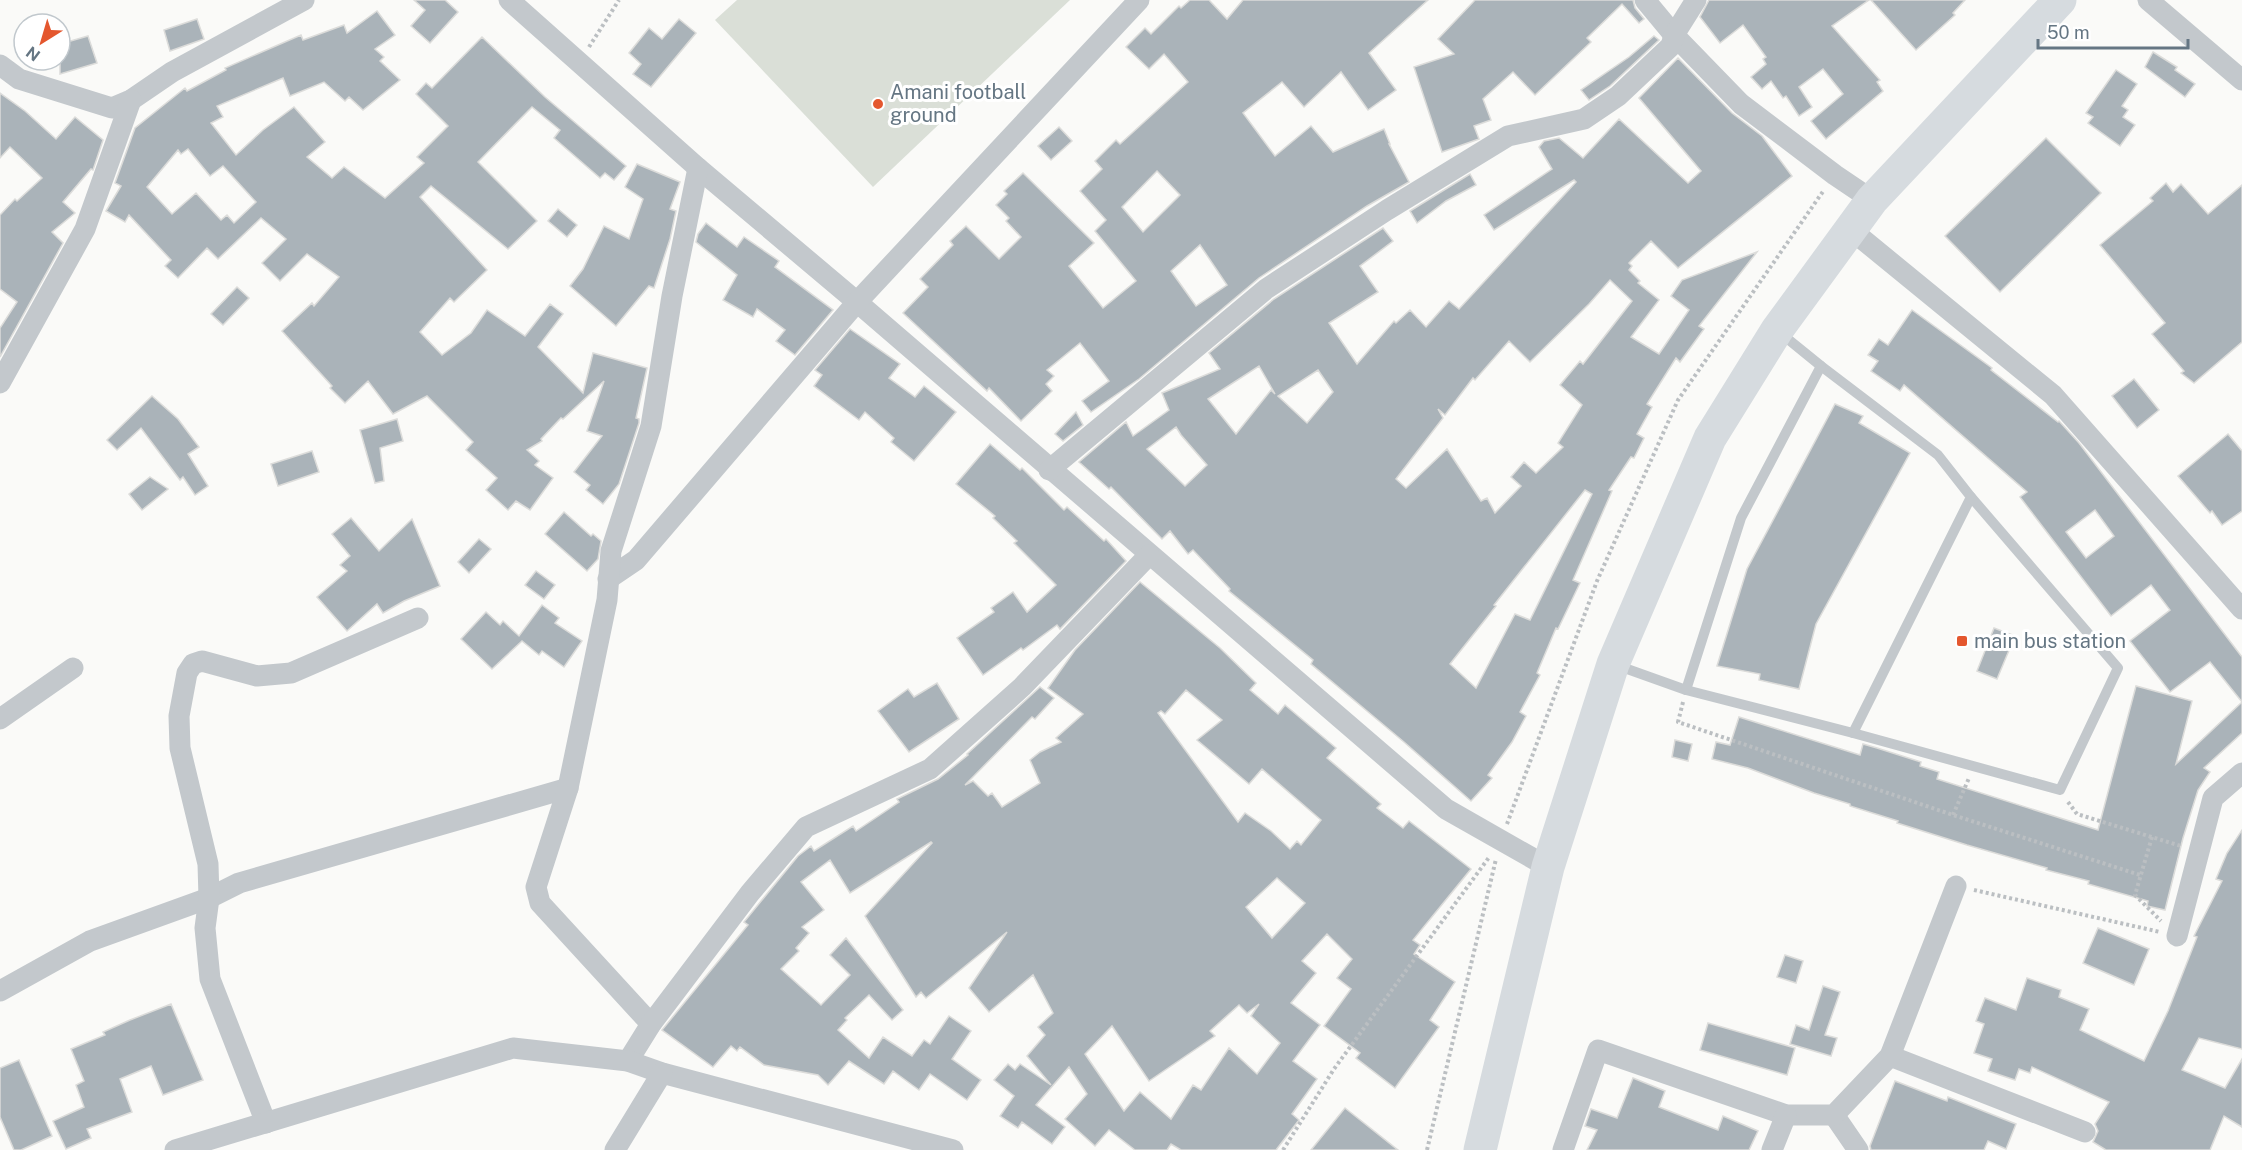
<svg xmlns="http://www.w3.org/2000/svg" width="2242" height="1150" font-family="'Public Sans',sans-serif">
  <style>
    .green { fill: #dadfd7 }
    .building { fill: #aab3b9; stroke: #dcdcda; stroke-width: 1.5; fill-rule: evenodd }
    .lines { fill: none; stroke-linecap: round; stroke-linejoin: round }
    .path { stroke: #bbbfc2; stroke-width: 4; stroke-dasharray: 3 3; stroke-linecap: butt }
    .service { stroke: #c3c8cc; stroke-width: 10 }
    .minor { stroke: #c3c8cc; stroke-width: 21 }
    .trunk { stroke: #d6dbdf; stroke-width: 33 }
    .poi-dot { fill: #e4572e; stroke: #fff; stroke-width: 2 }
    .labels { text-anchor: middle; stroke-width: 6; stroke-linejoin: round; paint-order: stroke }
    .poi-label { font-size: 20px; fill: #657683; stroke: #fff; text-anchor: start }
  </style>
  <rect width="100%" height="100%" fill="#fafaf8"/>
  <path class="green" d="M737,0H1070L873,187L715,20Z"/>
  <g class="building">
    <path d="M414,0H445L458,12L430,43L411,26L425,10Z"/>
    <path d="M1190,0H1209L1227,19L1243,0H1428L1369,53L1396,90L1368,110L1341,72L1304,107L1282,82L1243,113L1275,156L1311,126L1333,152L1384,129L1390,144H1389L1409,182L1367,206L1259,278L1139,379L1091,412L1082,401L1109,381L1080,343L1047,370L1054,376L1046,384L1052,391L1021,421L989,388L987,391L903,313L928,287L920,279L953,245L950,241L966,226L999,259L1021,237L1006,221L1009,218L996,205L1007,194L1004,191L1023,173L1094,243L1069,266L1103,308L1136,281L1095,231L1106,220L1080,191L1102,169L1095,161L1116,140L1120,144L1188,82L1164,54L1149,69L1126,47L1145,28L1151,34L1179,6L1181,8ZM1157,171L1180,195L1143,232L1122,207ZM1200,245L1227,285L1196,306L1171,271Z"/>
    <path d="M1475,0H1633L1635,8L1644,19L1639,23L1622,4L1587,38L1591,42L1535,95L1513,72L1483,99L1491,120L1474,126L1479,139L1442,152L1414,67L1454,54L1438,39Z"/>
    <path d="M1709,0H1869L1832,26L1880,80L1877,82L1883,91L1826,139L1811,121L1843,94L1823,69L1799,87L1812,107L1799,116L1786,96L1783,98L1771,81L1762,89L1751,77L1766,64L1763,59L1766,57L1743,25L1720,43L1700,17Z"/>
    <path d="M1871,0H1965L1953,13L1955,15L1916,50Z"/>
    <path d="M377,11L395,35L375,49L384,57L380,61L400,80L363,110L349,97L345,101L324,82L290,96L283,78L217,106L223,117L211,123L236,155L263,130L294,107L325,142L307,157L332,178L344,167L385,198L424,163L417,157L448,126L416,94L426,83L432,88L482,37L545,97L626,166L614,180L605,173L600,178L554,138L560,130L532,107L478,162L537,221L508,249L431,186L420,197L487,270L454,302L450,298L420,332L442,355L471,333L487,310L525,336L550,304L563,314L538,347L583,393L593,353L647,368L636,418L639,419V423L619,484L603,504L586,490L590,485L574,472L602,436L587,431L604,381L563,419L561,418L541,439L542,441L527,450L539,461L535,465L553,478L530,510L516,501L508,510L486,490L497,478L466,450L473,442L427,396L393,414L368,381L345,403L330,388L332,386L282,331L312,303L314,306L339,277L307,254L280,281L262,263L286,239L261,218L218,259L207,248L178,278L165,266L171,260L129,215L125,222L106,211L121,186L115,183L135,128L185,88L187,91L226,70L225,68L301,35L303,40L344,25L347,33ZM188,149L210,176L223,166L256,202L234,223L227,215L221,220L196,193L172,214L147,187L178,150L181,154Z"/>
    <path d="M197,19L204,39L170,51L164,30Z"/>
    <path d="M679,19L696,33L651,87L633,74L641,64L629,53L649,28L662,39Z"/>
    <path d="M88,36L97,63L60,74V44Z"/>
    <path d="M1654,36L1659,40L1610,86L1589,100L1581,90L1629,57Z"/>
    <path d="M2153,52L2177,67L2175,70L2195,84L2185,97L2145,67Z"/>
    <path d="M1678,58L1732,113L1762,136L1792,176L1678,268L1651,241L1629,263L1632,266L1629,270L1640,281L1638,283L1659,300L1631,337L1659,354L1689,310L1671,296L1682,280L1757,252L1699,326L1704,329L1680,362L1676,358L1647,404L1652,407L1637,434L1644,438L1634,458L1631,457L1609,490L1612,491L1573,580L1580,583L1558,629L1556,628L1537,673L1540,675L1520,712L1526,716L1512,742L1488,775L1492,778L1471,801L1404,742L1311,664L1313,660L1229,591L1230,589L1193,550L1188,554L1170,531L1162,539L1111,487L1109,489L1079,462L1126,422L1133,436L1169,410L1162,393L1220,369L1209,353L1274,299L1383,228L1393,241L1360,266L1378,292L1329,323L1357,364L1394,321L1396,323L1410,310L1426,327L1449,301L1459,309L1576,182L1574,180L1494,230L1484,215L1552,169L1539,147L1544,141L1559,138L1583,158L1619,119L1688,183L1701,171L1639,98ZM1610,280L1632,301L1583,364L1580,361L1560,385L1582,405L1558,443L1563,447L1536,473L1524,462L1511,477L1521,486L1495,513L1487,498L1481,501L1447,449L1406,488L1396,479L1443,418L1438,409L1445,415L1473,378L1475,380L1509,341L1530,362L1589,304ZM1259,366L1275,394L1271,390L1236,434L1208,399ZM1318,370L1333,392L1307,423L1278,396ZM1176,427L1181,435L1207,465L1185,486L1147,449ZM1585,490L1592,494L1530,620L1515,614L1476,688L1450,664L1496,606L1494,605Z"/>
    <path d="M2116,70L2137,84L2122,106L2128,110L2123,117L2135,125L2120,146L2088,123L2093,117L2086,113Z"/>
    <path d="M0,93L25,111L56,139L75,117L103,140L93,170L91,169L63,202L75,213L52,232L63,243L0,357V328L17,302L0,289V215L15,199L17,201L42,178L10,147L0,158Z"/>
    <path d="M1059,127L1072,141L1051,160L1038,146Z"/>
    <path d="M2046,138L2101,193L2000,292L1945,236Z"/>
    <path d="M637,164L680,182L670,209L676,211L670,239L654,288L649,286L616,326L570,286L583,269L604,226L629,239L643,199L625,187Z"/>
    <path d="M1470,174L1476,185L1446,201L1417,223L1410,211Z"/>
    <path d="M2166,183L2173,192L2181,184L2208,214L2242,185V342L2194,383L2181,373L2184,371L2152,334L2165,323L2100,245L2153,201L2150,198Z"/>
    <path d="M558,209L577,225L567,237L548,221Z"/>
    <path d="M706,223L737,247L744,237L779,261L775,267L833,310L795,355L776,341L785,330L757,309L753,317L723,300L737,275L696,242L698,234Z"/>
    <path d="M237,287L249,298L223,325L211,314Z"/>
    <path d="M1912,310L1992,368L1991,370L2058,422L2059,421L2079,443L2242,657V733L2204,768L2210,772L2198,790L2183,838L2165,910L2147,906L2148,901L2088,884L2089,881L2046,870L2047,868L1967,845L1897,823L1898,821L1850,806V804L1814,793L1748,768L1712,759L1716,742L1730,745L1739,717L1860,755L1863,744L1877,748L1921,762L1920,766L1939,772L1937,779L2098,830L2136,686L2192,701L2176,764L2242,702L2210,662L2170,692L2130,641L2170,610L2151,585L2111,616L2020,497L2027,492L1904,385L1900,391L1871,371L1878,361L1868,355L1879,339L1888,345ZM2095,510L2114,536L2086,558L2066,532Z"/>
    <path d="M850,329L900,364L889,378L915,397L924,386L956,412L914,461L891,442L894,438L865,412L859,420L814,386L822,375L815,370Z"/>
    <path d="M2134,379L2159,410L2137,428L2112,396Z"/>
    <path d="M152,396L178,419L199,447L188,454L208,486L195,495L183,477L180,480L141,428L117,450L107,440Z"/>
    <path d="M1835,404L1863,416L1859,423L1910,453L1816,624L1799,689L1759,680L1760,674L1717,666L1747,569Z"/>
    <path d="M1076,412L1083,425L1063,441L1055,434Z"/>
    <path d="M397,419L403,441L380,448L384,481L375,483L360,430Z"/>
    <path d="M2228,434L2242,451V511L2222,525L2212,511L2210,513L2178,476Z"/>
    <path d="M990,444L1020,470L1022,468L1064,510L1067,507L1104,541L1106,539L1126,561L1060,629L1057,625L1023,650L1021,648L983,675L957,638L994,612L991,608L1013,592L1027,612L1056,585L1014,543L1017,541L993,518L995,516L956,484Z"/>
    <path d="M312,451L319,472L278,486L271,464Z"/>
    <path d="M150,477L168,489L142,510L129,494Z"/>
    <path d="M564,512L591,536L593,534L601,541L598,559L587,571L545,534Z"/>
    <path d="M351,518L379,551L412,519L440,586L404,601L383,613L377,604L347,631L317,597L347,571L340,565L350,556L332,534Z"/>
    <path d="M479,539L491,549L469,573L458,562Z"/>
    <path d="M536,571L555,585L544,599L525,585Z"/>
    <path d="M1140,582L1220,648L1256,683L1250,690L1278,714L1285,705L1336,748L1327,758L1381,804L1377,808L1403,828L1409,821L1471,869L1413,940L1420,945L1414,954L1455,982L1430,1020L1439,1027L1395,1088L1356,1058L1360,1053L1324,1026L1351,989L1337,978L1352,959L1327,934L1302,961L1316,973L1291,1003L1320,1025L1293,1061L1317,1079L1292,1114L1299,1120L1276,1150H1181L1171,1144L1167,1150H1135L1109,1130L1095,1146L1065,1119L1087,1094L1069,1067L1036,1105L1065,1127L1052,1144L1022,1122L1018,1128L1000,1116L1014,1096L994,1080L1008,1064L1015,1070L1020,1064L1051,1085L1027,1056L1045,1035L1038,1027L1053,1013L1033,975L989,1012L969,988L1007,932L926,998L921,992L916,997L865,916L932,843L931,842L850,893L830,860L801,882L824,910L802,927L809,933L796,948L799,951L781,969L821,1005L850,975L830,955L846,938L903,1010L892,1020L869,995L845,1018L847,1020L838,1030L869,1058L883,1037L912,1056L924,1040L930,1044L949,1016L971,1031L952,1059L981,1080L967,1100L930,1074L919,1090L893,1071L884,1084L849,1061L828,1085L818,1075L764,1065L740,1047L737,1051L731,1046L713,1067L662,1030L748,925L744,922L798,856L811,846L814,851L853,826L856,831L899,802L897,799L938,779L968,755L967,754L1040,687L1054,698L1035,719L1032,717L965,785L973,781L988,796L992,793L1002,807L1040,783L1030,760L1040,752L1061,742L1056,738L1083,714L1048,688L1075,650ZM1186,690L1222,720L1197,740L1249,784L1262,769L1321,820L1301,845L1297,841L1290,849L1271,831L1245,813L1238,822L1158,713L1161,711L1165,714ZM1277,878L1305,903L1272,938L1246,907ZM1259,1004L1251,1016L1280,1043L1257,1074L1229,1048L1201,1090L1193,1085L1171,1119L1140,1092L1124,1111L1085,1054L1112,1026L1149,1081L1215,1036L1210,1031L1239,1005L1247,1013Z"/>
    <path d="M542,605L559,618L555,623L582,641L564,667L542,651L539,655L522,641L492,669L461,639L486,612L500,625L503,621L519,636Z"/>
    <path d="M1994,628L2015,636L1997,679L1977,671Z"/>
    <path d="M937,683L959,719L909,752L878,711L908,689L914,697Z"/>
    <path d="M1675,740L1692,744L1688,761L1672,757Z"/>
    <path d="M2242,830V1049L2199,1038L2182,1070L2225,1088L2242,1059V1127L2224,1116L2210,1150H2106L2093,1142L2098,1131L2095,1124L2109,1102L2032,1067L2030,1073L2019,1069L2015,1080L1988,1071L1992,1059L1974,1053L1984,1024L1976,1021L1985,998L2016,1010L2027,978L2061,990L2059,997L2089,1009L2080,1030L2144,1061L2168,1011L2197,937L2194,936L2222,881L2216,879L2227,853Z"/>
    <path d="M2098,928L2149,949L2134,985L2083,963Z"/>
    <path d="M1785,955L1803,961L1796,983L1777,977Z"/>
    <path d="M1823,986L1840,992L1825,1035L1837,1038L1831,1056L1790,1044L1796,1025L1809,1030Z"/>
    <path d="M171,1004L203,1080L163,1095L151,1066L120,1079L132,1112L87,1129L91,1138L66,1149L53,1121L84,1107L76,1085L84,1081L71,1049L105,1035L103,1032L130,1020Z"/>
    <path d="M1708,1023L1795,1048L1787,1075L1700,1050Z"/>
    <path d="M19,1060L52,1136L21,1150H14L0,1117V1068Z"/>
    <path d="M1633,1078L1665,1091L1659,1107L1718,1130L1723,1116L1758,1131L1749,1150H1587L1597,1130L1585,1126L1591,1109L1617,1118Z"/>
    <path d="M1895,1081L1947,1101L1948,1097L2016,1124L2006,1149L1988,1141L1984,1150H1871L1870,1146Z"/>
    <path d="M1345,1108L1398,1150H1311Z"/>
  </g>
  <g class="lines">
    <g class="path">
      <path d="M589,47L619,0"/>
      <path d="M1683,702L1678,722L1953,815L2140,875"/>
      <path d="M2068,802L2077,814L2181,846"/>
      <path d="M1953,815L1969,778"/>
      <path d="M1507,824L1597,581L1678,400L1824,190"/>
      <path d="M2152,837L2135,895L2161,921"/>
      <path d="M1974,890L2160,932"/>
      <path d="M1283,1150L1334,1069L1490,856"/>
      <path d="M1427,1150L1496,859"/>
    </g>
    <g class="service">
      <path d="M1616,665L1686,690L1853,733L1971,497L1938,455L1821,366L1779,332"/>
      <path d="M1686,690L1741,518L1821,366"/>
      <path d="M1853,733L2060,790L2118,668L1971,497"/>
    </g>
    <g class="minor">
      <path d="M509,0L698,168L857,302L1446,809L1548,867"/>
      <path d="M1645,0L1674,35L1741,104L1835,175L1872,200"/>
      <path d="M2148,0L2242,80"/>
      <path d="M0,65L19,79L112,108L131,100L172,72L304,0"/>
      <path d="M1850,229L2053,395L2242,609"/>
      <path d="M0,383L85,229L131,100"/>
      <path d="M1049,470L1266,289L1387,210L1508,136L1584,119L1618,96L1671,46L1674,35L1696,0"/>
      <path d="M608,579L636,560L857,302L1139,0"/>
      <path d="M0,719L73,668"/>
      <path d="M2177,936L2213,798L2242,773"/>
      <path d="M0,991L90,941L209,898L239,883L568,788"/>
      <path d="M651,1024L540,903L536,887L568,788L607,600L611,551L651,426L672,296L698,168"/>
      <path d="M1890,1056L2085,1132"/>
      <path d="M628,1061L651,1024L750,893L806,827L930,769L1022,687L1149,555"/>
      <path d="M1834,1115L1858,1150"/>
      <path d="M266,1123L210,979L205,928L209,898L208,864L180,748L179,716L187,673L193,664L202,661L257,676L291,673L418,618"/>
      <path d="M175,1150L513,1048L628,1061L662,1073L953,1150"/>
      <path d="M615,1150L662,1073"/>
      <path d="M1563,1150L1598,1050L1786,1115H1834L1890,1056L1956,886"/>
      <path d="M1772,1150L1786,1115"/>
    </g>
    <path class="trunk" d="M1480,1150L1548,867L1613,664L1710,438L1777,330L1872,200L2060,0"/>
  </g>
  <g class="poi-dot">
    <circle cx="878" cy="104" r="6"/>
    <rect x="1956" y="635" width="12" height="12" rx="3"/>
  </g>
  <g class="labels">
    <g class="poi-label">
      <text x="890" y="99">Amani football<tspan x="890" dy="23">ground</tspan></text>
      <text x="1974" y="648">main bus station</text>
    </g>
  </g>
  <g transform="translate(42 42) rotate(217)"><circle r="28" fill="#ffffff" stroke="#c1c8cd" stroke-width="1.5"/>
  <path d="M0-4.5L10 22L0 15L-10 22Z" fill="#e4572e"/>
  <text y="-9" font-size="16" font-weight="bold" text-anchor="middle" fill="#657683">N</text>
  </g>
  <path d="M2038 39v9h150v-9" fill="none" stroke="#657683" stroke-width="3"/>
  <text x="2047" y="39" font-size="18" fill="#657683" stroke="#ffffff" stroke-width="4.5" paint-order="stroke">50 m</text>
</svg>
